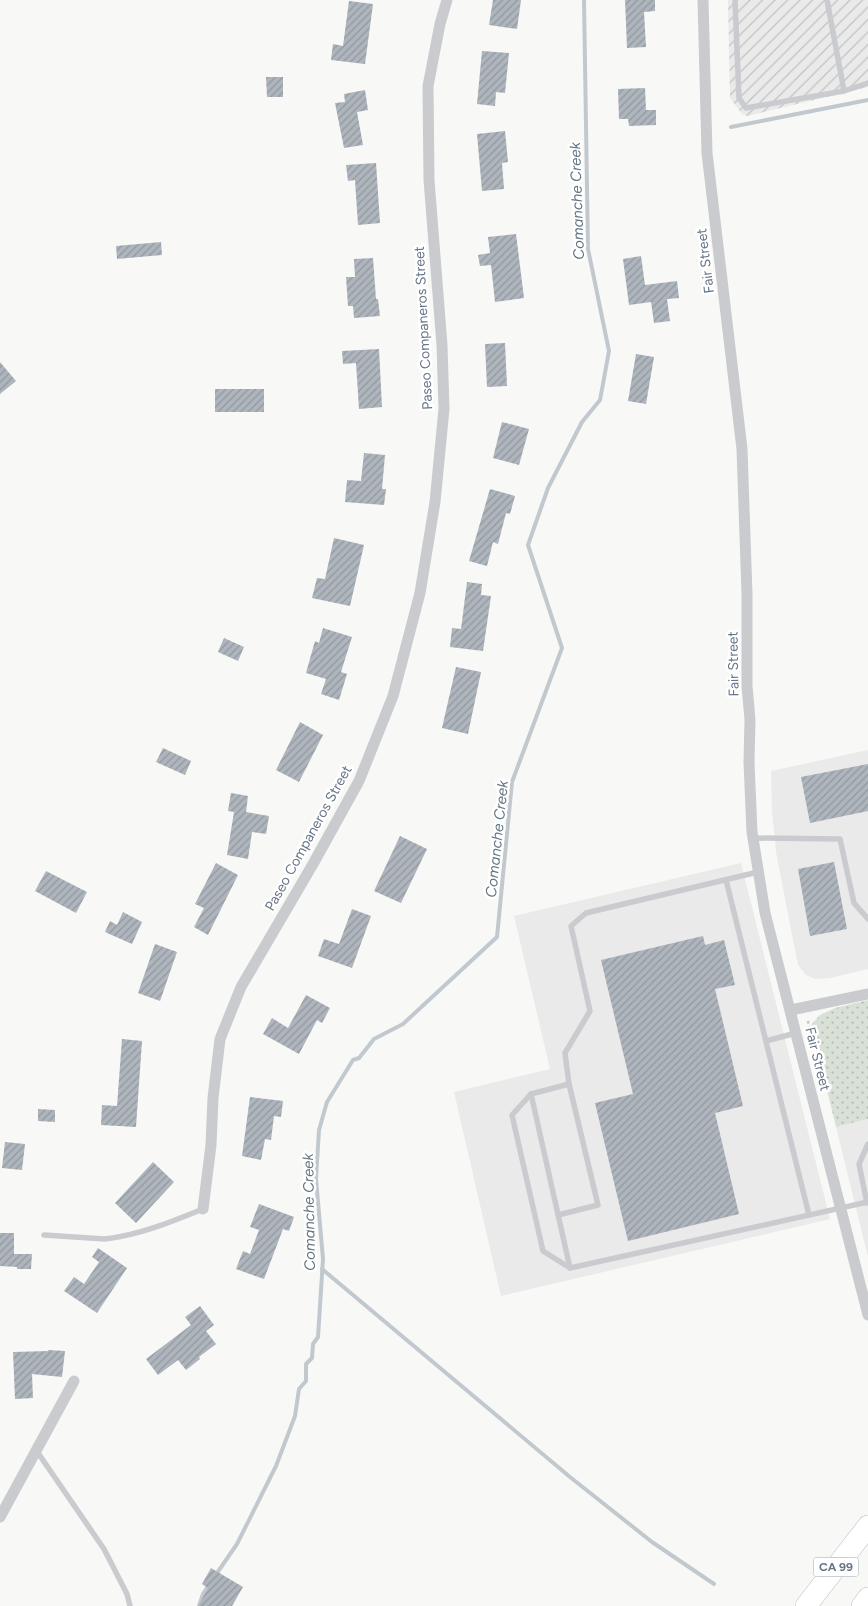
<svg xmlns="http://www.w3.org/2000/svg" width="868" height="1606" font-family="Figtree,sans-serif">
  <style>
    .built { fill: #e9eae9 }
    .industrial { fill: url(#industrial-furrows) }
    .grass { fill: url(#grass-dots) }
    .lines { fill: none; stroke-linecap: round; stroke-linejoin: round }
    .stream { stroke: #c1c9cf; stroke-width: 4 }
    .building { fill: url(#building-hatch) }
    .highway-casing { stroke: #bbbdc1; stroke-width: 22 }
    .path { stroke: #c2c3c6; stroke-width: 2.5; stroke-dasharray: 2.5 2.5; stroke-linecap: butt }
    .lane { stroke: #c9cbcf; stroke-width: 5.5 }
    .street { stroke: #c9cbcf; stroke-width: 11 }
    .highway { stroke: #fff; stroke-width: 21 }
    .labels { text-anchor: middle; stroke-width: 5; stroke-linejoin: round; paint-order: stroke }
    .shield { fill: #fff; stroke: #959eac; stroke-width: 1 }
    .shield-label { font-size: 12px; font-weight: bold; fill: #677588 }
    .street-label { font-size: 14px; fill: #677588; stroke: #fff }
    .water-label { font-size: 15px; font-style: italic; fill: #637683; stroke: #fff }
  </style>
  <defs>
    <pattern id="industrial-furrows" width="10" height="10" patternUnits="userSpaceOnUse" patternTransform="scale(1.25)"><rect width="10" height="10" fill="#e9eae9"/><path d="M-1 1l2-2M0 10L10 0M9 11l2-2" fill="none" stroke="#c1c2c3"/></pattern>
    <pattern id="grass-dots" width="8" height="8" patternUnits="userSpaceOnUse" patternTransform="scale(1.25)"><rect width="8" height="8" fill="#d9e1d7"/><path d="M2 2h.1M6 6h.1" fill="none" stroke="#b4bbb4" stroke-width="1.8" stroke-linecap="round"/></pattern>
    <pattern id="building-hatch" width="6" height="6" patternUnits="userSpaceOnUse" patternTransform="scale(1.25)"><rect width="6" height="6" fill="#aeb5bc"/><path d="M-1 1l2-2M0 6l6-6M5 7l2-2" fill="none" stroke="#91989f"/></pattern>
  </defs>
  <rect width="100%" height="100%" fill="#f8f9f6"/>
  <g class="built">
    <path d="M868,750V969L830,978L815,979L806,975L798,965L776,852L772,811L771,771Z"/>
    <path d="M741,863L830,1219L501,1296L454,1092L550,1069L514,916Z"/>
    <path d="M868,1119V1257L836,1127Z"/>
  </g>
  <path class="industrial" d="M728,0H868V87L747,116L742,114L730,98Z"/>
  <path class="grass" d="M868,1000V1119L836,1127L811,1025L820,1015L835,1008Z"/>
  <g class="lines">
    <g class="stream">
      <path d="M731,127L868,100"/>
      <path d="M322,1269L570,1477L652,1542L714,1584"/>
      <path d="M215,1576L237,1544L276,1466L295,1416L299,1389L306,1381V1364L312,1358L313,1344L318,1337L323,1259L316,1179L319,1130L327,1102L353,1060L359,1058L374,1039L403,1024L497,937L512,782L562,648L528,545L548,488L582,422L600,400L609,351L588,249L584,0"/>
      <path d="M199,1606L203,1594L210,1583"/>
    </g>
  </g>
  <g class="building">
    <path d="M493,0H521L517,29L489,25Z"/>
    <path d="M625,0H655V11L644,12L646,47L627,48Z"/>
    <path d="M349,1L373,4L365,64L331,60L333,44L343,46Z"/>
    <path d="M482,51L509,53L505,93L496,92L495,106L477,104Z"/>
    <path d="M266,77H283V97H267Z"/>
    <path d="M645,88L646,110H656V125L629,126L628,119H619L618,89Z"/>
    <path d="M365,90L368,110L357,112L363,145L344,148L335,103L345,102L344,94Z"/>
    <path d="M505,131L508,162L502,163L504,189L482,191L477,134Z"/>
    <path d="M376,163L380,223L358,225L355,180L348,181L346,165Z"/>
    <path d="M516,234L524,298L495,302L491,265L480,266L478,255L490,253L488,237Z"/>
    <path d="M161,242L162,255L117,259L116,246Z"/>
    <path d="M641,256L645,285L677,281L679,298L667,299L670,321L654,323L651,302L629,305L623,259Z"/>
    <path d="M373,258L376,299H378L380,316L354,318L353,306H348L346,277H355L354,259Z"/>
    <path d="M505,343L507,386L487,387L485,344Z"/>
    <path d="M379,349L382,407L359,409L356,363L343,364L342,351Z"/>
    <path d="M636,354L654,357L646,404L628,401Z"/>
    <path d="M0,362L16,381L0,394Z"/>
    <rect x="215" y="389" width="49" height="23"/>
    <path d="M502,422L529,429L519,465L493,458Z"/>
    <path d="M364,453L385,455L382,489H386L384,505L345,502L347,480L361,481Z"/>
    <path d="M490,489L515,496L510,514L506,513L498,544L493,542L487,566L469,561Z"/>
    <path d="M334,538L364,545L350,606L312,598L317,578L325,579Z"/>
    <path d="M467,582L482,584L481,595L491,596L483,651L450,647L452,628L461,629Z"/>
    <path d="M323,628L352,637L341,672L347,674L339,700L321,694L326,679L306,673L315,641L319,643Z"/>
    <path d="M224,638L244,647L238,661L218,652Z"/>
    <path d="M456,667L481,672L468,734L442,728Z"/>
    <path d="M300,722L323,735L299,782L276,770Z"/>
    <path d="M163,748L191,761L185,775L156,762Z"/>
    <path d="M868,764V811L810,823L801,777Z"/>
    <path d="M231,793L248,796L246,812L269,816L266,834L252,832L248,859L227,855L234,812L228,811Z"/>
    <path d="M400,836L427,849L401,903L374,891Z"/>
    <path d="M834,862L847,929L810,936L798,869Z"/>
    <path d="M216,863L238,875L208,935L194,927L204,908L195,904Z"/>
    <path d="M46,871L87,892L76,913L35,891Z"/>
    <path d="M352,909L371,916L352,968L318,956L324,939L339,944Z"/>
    <path d="M123,912L142,922L132,944L105,932L110,921L117,925Z"/>
    <path d="M703,936L705,945L724,940L735,985L715,989L743,1106L715,1113L739,1214L628,1241L595,1103L633,1094L601,960Z"/>
    <path d="M155,944L177,952L160,1001L138,993Z"/>
    <path d="M306,995L330,1008L322,1023L317,1020L299,1054L263,1034L272,1018L288,1028Z"/>
    <path d="M122,1039L142,1041L136,1127L101,1125L102,1105L117,1106Z"/>
    <path d="M250,1097L283,1101L281,1117L274,1116L271,1140L265,1139L261,1160L242,1156Z"/>
    <path d="M38,1109L55,1110V1122L38,1121Z"/>
    <path d="M5,1142L25,1144L22,1170L2,1168Z"/>
    <path d="M153,1162L174,1182L136,1223L115,1203Z"/>
    <path d="M259,1204L294,1217L289,1231L283,1229L264,1279L236,1269L243,1251L250,1254L259,1230L250,1227Z"/>
    <path d="M0,1233H14V1254H32L31,1269H17V1267L0,1266Z"/>
    <path d="M98,1248L127,1268L97,1313L64,1291L74,1277L84,1284L99,1262L92,1257Z"/>
    <path d="M200,1306L214,1325L206,1331L216,1344L199,1357L200,1359L186,1370L178,1360L158,1375L146,1359L191,1325L185,1317Z"/>
    <path d="M48,1350L65,1351L62,1377L32,1374L33,1398L15,1399L13,1352L48,1351Z"/>
    <path d="M211,1568L243,1587L232,1606H198L208,1588L202,1584Z"/>
  </g>
  <g class="lines">
    <defs>
      <g id="highway">
        <path d="M806,1606L868,1526"/>
        <path d="M862,1606L868,1598"/>
      </g>
    </defs>
    <use href="#highway" class="highway-casing"/>
    <path class="path" d="M808,1021L810,1034"/>
    <g class="lane">
      <path d="M735,0L739,98L746,108L844,91L868,83"/>
      <path d="M827,0L844,91"/>
      <path d="M753,838L840,839L854,903L868,919"/>
      <path d="M758,872L586,913L571,926L590,1011L565,1053L569,1084L531,1094L570,1268L868,1202"/>
      <path d="M726,880L809,1215"/>
      <path d="M766,1041L796,1033"/>
      <path d="M531,1094L512,1115L543,1251L570,1268"/>
      <path d="M867,1203L859,1164L868,1144"/>
      <path d="M558,1215L598,1205L569,1084"/>
      <path d="M44,1235L105,1239C139,1235 171,1222 203,1209"/>
      <path d="M36,1450L104,1549L127,1594L130,1606"/>
    </g>
    <g class="street">
      <path d="M703,0L707,153L742,449L747,594V686L750,720L749,762L752,832L765,913L868,1315"/>
      <path d="M791,1010L868,994"/>
      <path d="M203,1209L211,1145L213,1098L220,1039L241,987L313,864L359,781L393,696L420,593L435,502L444,409L442,345L429,180L428,86L440,24L447,0"/>
      <path d="M0,1517L74,1381"/>
    </g>
    <use href="#highway" class="highway"/>
  </g>
  <g class="labels">
    <rect class="shield" x="813.5" y="1557.5" width="45" height="19" rx="4"/>
    <g class="shield-label">
      <text x="836" y="1571">CA 99</text>
    </g>
    <g class="street-label">
      <text transform="translate(705 261) rotate(-97)" y="5">Fair Street</text>
      <text transform="translate(423 328) rotate(-93)" y="5">Paseo Companeros Street</text>
      <text transform="translate(733 664) rotate(-91)" y="5">Fair Street</text>
      <text transform="translate(308 838) rotate(-61)" y="5">Paseo Companeros Street</text>
      <text transform="translate(818 1059) rotate(76)" y="5">Fair Street</text>
    </g>
    <g class="water-label">
      <text transform="translate(577 201) rotate(-92)" y="5">Comanche Creek</text>
      <text transform="translate(497 839) rotate(-84)" y="5">Comanche Creek</text>
      <text transform="translate(309 1212) rotate(-91)" y="5">Comanche Creek</text>
    </g>
  </g>
</svg>
